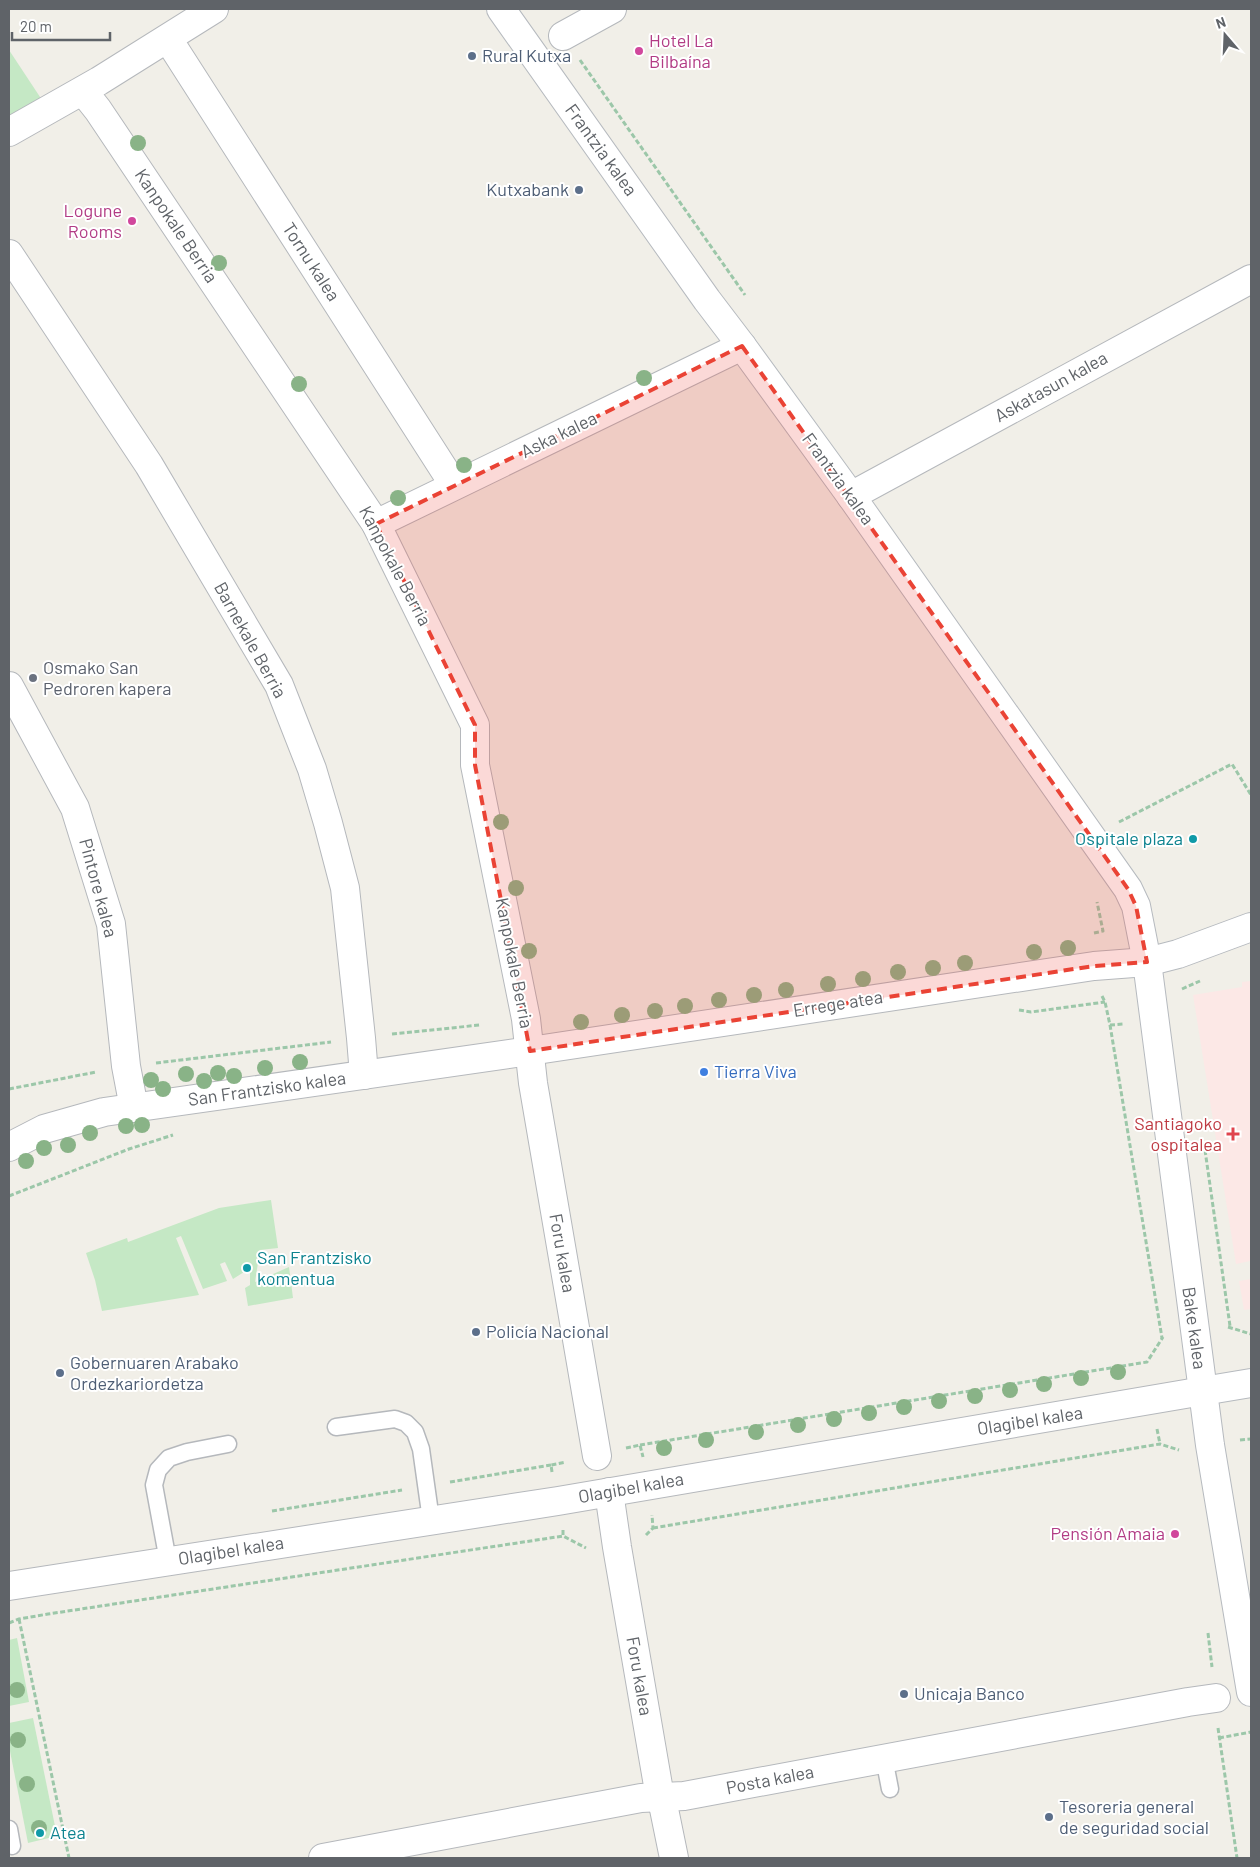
<svg xmlns="http://www.w3.org/2000/svg" width="1260" height="1867" font-family="Barlow,sans-serif">
  <style>
    .medical { fill: #fce8e6 }
    .green { fill: #c5e8c5 }
    .lines { fill: none; stroke-linecap: round; stroke-linejoin: round }
    .lane-casing { stroke: #b5b8bc; stroke-width: 19 }
    .street-casing { stroke: #b5b8bc; stroke-width: 30 }
    .secondary-casing { stroke: #b6babf; stroke-width: 30 }
    .path { stroke: #9cc7a9; stroke-width: 3; stroke-dasharray: 5 2.5; stroke-linecap: butt }
    .lane { stroke: #fff; stroke-width: 16 }
    .street { stroke: #fff; stroke-width: 28 }
    .secondary { stroke: #fff; stroke-width: 28 }
    .tree { fill: #89b387 }
    .marked { fill: #ea4335; fill-opacity: 0.2; stroke: #ea4335; stroke-width: 4; stroke-dasharray: 10 6; stroke-linejoin: round }
    .hotel-dot { fill: #d1479c; stroke: #fff; stroke-width: 2 }
    .service-dot { fill: #5c6f8a; stroke: #fff; stroke-width: 2 }
    .worship-dot { fill: #6b7280; stroke: #fff; stroke-width: 2 }
    .culture-dot { fill: #0f9aa8; stroke: #fff; stroke-width: 2 }
    .shop-dot { fill: #3f7fe0; stroke: #fff; stroke-width: 2 }
    .health-dot { fill: #e0444e; stroke: #fff; stroke-width: 2 }
    .labels { text-anchor: middle; stroke-width: 4; stroke-linejoin: round; paint-order: stroke }
    .hotel-label { font-size: 18px; fill: #b23c85; stroke: #fff; text-anchor: end }
    .service-label { font-size: 18px; fill: #4e5e75; stroke: #fff; text-anchor: start }
    .street-label { font-size: 18px; fill: #5f6368; stroke: #fff }
    .worship-label { font-size: 18px; fill: #5b616d; stroke: #fff; text-anchor: start }
    .culture-label { font-size: 18px; fill: #0d838f; stroke: #fff; text-anchor: start }
    .shop-label { font-size: 18px; fill: #366cbe; stroke: #fff; text-anchor: start }
    .health-label { font-size: 18px; fill: #be3a42; stroke: #fff; text-anchor: end }
  </style>
  <rect width="100%" height="100%" fill="#f1efe8"/>
  <g class="medical">
    <path d="M1251,981V1264L1250,1261L1236,1264L1193,995L1242,987V982Z"/>
    <path d="M1251,1279V1309L1244,1310L1239,1281Z"/>
  </g>
  <g class="green">
    <path d="M9,50L42,100L9,118Z"/>
    <path d="M271,1200L278,1248L260,1250L255,1282L289,1267L293,1298L248,1306L245,1288L250,1285V1263H244V1272L233,1279L225,1262L220,1264L227,1281L203,1289L181,1236L176,1238L199,1295L102,1311L95,1280L86,1253L127,1238L128,1242L219,1208Z"/>
    <path d="M17,1638L29,1702L9,1706V1640Z"/>
    <path d="M33,1718L57,1836L28,1843L9,1746V1723Z"/>
  </g>
  <g class="lines">
    <defs>
      <g id="lane">
        <path d="M336,1427L395,1419L406,1423L415,1432L421,1449L431,1520"/>
        <path d="M168,1561L154,1485L158,1470L169,1458L187,1452L228,1444"/>
        <path d="M884,1758L890,1789"/>
        <path d="M9,1829L12,1846"/>
      </g>
      <g id="street">
        <path d="M563,36L612,9"/>
        <path d="M168,39L454,485"/>
        <path d="M83,91L98,110L376,524L475,725V765L526,1019L533,1083L597,1456"/>
        <path d="M9,132L99,81L214,9"/>
        <path d="M9,254L149,465L279,685L312,769L328,823L345,888L361,1038L364,1075"/>
        <path d="M851,496L1251,279"/>
        <path d="M376,524L742,346"/>
        <path d="M9,686L75,808L111,924L126,1066L134,1108"/>
        <path d="M9,1147L44,1129L104,1112L530,1051L1094,966L1147,962"/>
        <path d="M609,1492L617,1547L660,1797L664,1809L674,1858"/>
        <path d="M9,1586L558,1501L1203,1391"/>
        <path d="M323,1858L641,1798L684,1796L1188,1702L1216,1698"/>
      </g>
      <g id="secondary">
        <path d="M501,9L707,300L742,346L851,496L1128,889L1136,906L1147,962L1210,1445L1251,1692"/>
        <path d="M1147,962L1178,954L1251,927"/>
        <path d="M1203,1391L1251,1383"/>
      </g>
    </defs>
    <use href="#lane" class="lane-casing"/>
    <use href="#street" class="street-casing"/>
    <use href="#secondary" class="secondary-casing"/>
    <g class="path">
      <path d="M580,60L745,295"/>
      <path d="M1119,822L1232,764L1251,795"/>
      <path d="M1094,933L1103,931L1097,902"/>
      <path d="M1182,989L1200,981"/>
      <path d="M1102,996L1105,1002L1110,1025L1162,1338"/>
      <path d="M1019,1010L1031,1012L1105,1002"/>
      <path d="M1110,1025L1124,1024"/>
      <path d="M392,1034L480,1025"/>
      <path d="M156,1063L331,1042"/>
      <path d="M9,1089L96,1072"/>
      <path d="M1205,1150L1230,1326"/>
      <path d="M9,1196L129,1149L173,1135"/>
      <path d="M1228,1327L1251,1334"/>
      <path d="M1157,1429L1160,1444"/>
      <path d="M1240,1440L1251,1439"/>
      <path d="M640,1445L1147,1362L1163,1337"/>
      <path d="M626,1448L640,1445L643,1457"/>
      <path d="M552,1472L551,1465L566,1462"/>
      <path d="M450,1482L551,1465"/>
      <path d="M272,1511L402,1490"/>
      <path d="M653,1528L1160,1444L1179,1450"/>
      <path d="M563,1530V1536L586,1548"/>
      <path d="M646,1535L653,1528L652,1515"/>
      <path d="M19,1619L69,1858"/>
      <path d="M9,1623L19,1619L48,1614L563,1536"/>
      <path d="M1208,1633L1212,1667"/>
      <path d="M1218,1728L1237,1858"/>
      <path d="M1219,1738L1251,1732"/>
    </g>
    <use href="#lane" class="lane"/>
    <use href="#street" class="street"/>
    <use href="#secondary" class="secondary"/>
  </g>
  <g class="tree">
    <circle cx="138" cy="143" r="8"/>
    <circle cx="219" cy="263" r="8"/>
    <circle cx="644" cy="378" r="8"/>
    <circle cx="299" cy="384" r="8"/>
    <circle cx="464" cy="465" r="8"/>
    <circle cx="398" cy="498" r="8"/>
    <circle cx="501" cy="822" r="8"/>
    <circle cx="516" cy="888" r="8"/>
    <circle cx="1068" cy="948" r="8"/>
    <circle cx="529" cy="951" r="8"/>
    <circle cx="1034" cy="952" r="8"/>
    <circle cx="965" cy="963" r="8"/>
    <circle cx="933" cy="968" r="8"/>
    <circle cx="898" cy="972" r="8"/>
    <circle cx="863" cy="979" r="8"/>
    <circle cx="828" cy="984" r="8"/>
    <circle cx="786" cy="990" r="8"/>
    <circle cx="754" cy="995" r="8"/>
    <circle cx="719" cy="1000" r="8"/>
    <circle cx="685" cy="1006" r="8"/>
    <circle cx="655" cy="1011" r="8"/>
    <circle cx="622" cy="1015" r="8"/>
    <circle cx="581" cy="1022" r="8"/>
    <circle cx="300" cy="1062" r="8"/>
    <circle cx="265" cy="1068" r="8"/>
    <circle cx="218" cy="1073" r="8"/>
    <circle cx="186" cy="1074" r="8"/>
    <circle cx="234" cy="1076" r="8"/>
    <circle cx="151" cy="1080" r="8"/>
    <circle cx="204" cy="1081" r="8"/>
    <circle cx="163" cy="1089" r="8"/>
    <circle cx="142" cy="1125" r="8"/>
    <circle cx="126" cy="1126" r="8"/>
    <circle cx="90" cy="1133" r="8"/>
    <circle cx="68" cy="1145" r="8"/>
    <circle cx="44" cy="1148" r="8"/>
    <circle cx="26" cy="1161" r="8"/>
    <circle cx="1118" cy="1372" r="8"/>
    <circle cx="1081" cy="1378" r="8"/>
    <circle cx="1044" cy="1384" r="8"/>
    <circle cx="1010" cy="1390" r="8"/>
    <circle cx="975" cy="1396" r="8"/>
    <circle cx="939" cy="1401" r="8"/>
    <circle cx="904" cy="1407" r="8"/>
    <circle cx="869" cy="1413" r="8"/>
    <circle cx="834" cy="1419" r="8"/>
    <circle cx="798" cy="1425" r="8"/>
    <circle cx="756" cy="1432" r="8"/>
    <circle cx="706" cy="1440" r="8"/>
    <circle cx="664" cy="1448" r="8"/>
    <circle cx="17" cy="1690" r="8"/>
    <circle cx="18" cy="1740" r="8"/>
    <circle cx="27" cy="1784" r="8"/>
    <circle cx="39" cy="1828" r="8"/>
  </g>
  <path class="marked" d="M742,346L1128,889L1136,906L1147,962L1094,966L530,1051L475,765V725L376,524Z"/>
  <g class="hotel-dot">
    <circle cx="639" cy="51" r="5"/>
    <circle cx="132" cy="221" r="5"/>
    <circle cx="1175" cy="1534" r="5"/>
  </g>
  <g class="service-dot">
    <circle cx="472" cy="56" r="5"/>
    <circle cx="579" cy="190" r="5"/>
    <circle cx="476" cy="1332" r="5"/>
    <circle cx="60" cy="1373" r="5"/>
    <circle cx="904" cy="1694" r="5"/>
    <circle cx="1049" cy="1817" r="5"/>
  </g>
  <circle class="worship-dot" cx="33" cy="678" r="5"/>
  <g class="culture-dot">
    <circle cx="1193" cy="839" r="5"/>
    <circle cx="247" cy="1268" r="5"/>
    <circle cx="40" cy="1833" r="5"/>
  </g>
  <circle class="shop-dot" cx="704" cy="1072" r="5"/>
  <path class="health-dot" d="M1230.5 1126.5h5v5h5v5h-5v5h-5v-5h-5v-5h5z"/>
  <g class="labels">
    <g class="hotel-label">
      <text x="649" y="47" text-anchor="start">Hotel La<tspan x="649" dy="21">Bilbaína</tspan></text>
      <text x="122" y="217">Logune<tspan x="122" dy="21">Rooms</tspan></text>
      <text x="1165" y="1540">Pensión Amaia</text>
    </g>
    <g class="service-label">
      <text x="482" y="62">Rural Kutxa</text>
      <text x="569" y="196" text-anchor="end">Kutxabank</text>
      <text x="486" y="1338">Policía Nacional</text>
      <text x="70" y="1369">Gobernuaren Arabako<tspan x="70" dy="21">Ordezkariordetza</tspan></text>
      <text x="914" y="1700">Unicaja Banco</text>
      <text x="1059" y="1813">Tesoreria general<tspan x="1059" dy="21">de seguridad social</tspan></text>
    </g>
    <g class="street-label">
      <text transform="translate(601 150) rotate(54)" y="6">Frantzia kalea</text>
      <text transform="translate(176 226) rotate(56)" y="6">Kanpokale Berria</text>
      <text transform="translate(311 262) rotate(57)" y="6">Tornu kalea</text>
      <text transform="translate(1051 387) rotate(-29)" y="6">Askatasun kalea</text>
      <text transform="translate(559 435) rotate(-26)" y="6">Aska kalea</text>
      <text transform="translate(838 479) rotate(54)" y="6">Frantzia kalea</text>
      <text transform="translate(395 566) rotate(62)" y="6">Kanpokale Berria</text>
      <text transform="translate(250 640) rotate(61)" y="6">Barnekale Berria</text>
      <text transform="translate(98 888) rotate(75)" y="6">Pintore kalea</text>
      <text transform="translate(514 963) rotate(79)" y="6">Kanpokale Berria</text>
      <text transform="translate(838 1004) rotate(-9)" y="6">Errege atea</text>
      <text transform="translate(267 1089) rotate(-8)" y="6">San Frantzisko kalea</text>
      <text transform="translate(562 1253) rotate(80)" y="6">Foru kalea</text>
      <text transform="translate(1194 1328) rotate(82)" y="6">Bake kalea</text>
      <text transform="translate(1030 1421) rotate(-9)" y="6">Olagibel kalea</text>
      <text transform="translate(631 1488) rotate(-10)" y="6">Olagibel kalea</text>
      <text transform="translate(231 1551) rotate(-9)" y="6">Olagibel kalea</text>
      <text transform="translate(639 1676) rotate(80)" y="6">Foru kalea</text>
      <text transform="translate(770 1780) rotate(-11)" y="6">Posta kalea</text>
    </g>
    <g class="worship-label">
      <text x="43" y="674">Osmako San<tspan x="43" dy="21">Pedroren kapera</tspan></text>
    </g>
    <g class="culture-label">
      <text x="1183" y="845" text-anchor="end">Ospitale plaza</text>
      <text x="257" y="1264">San Frantzisko<tspan x="257" dy="21">komentua</tspan></text>
      <text x="50" y="1839">Atea</text>
    </g>
    <g class="shop-label">
      <text x="714" y="1078">Tierra Viva</text>
    </g>
    <g class="health-label">
      <text x="1222" y="1130">Santiagoko<tspan x="1222" dy="21">ospitalea</tspan></text>
    </g>
  </g>
  <rect width="1260" height="1867" fill="none" stroke="#5f6368" stroke-width="20"/>
  <g transform="translate(1225 35) rotate(341)" stroke="#ffffff" stroke-width="4" paint-order="stroke">
  <path d="M0-4L9 19L0 12L-9 19Z" fill="#5f6368"/>
  <text y="-8" font-size="14" font-weight="bold" text-anchor="middle" fill="#5f6368">N</text>
  </g>
  <path d="M12 32v8h98v-8" fill="none" stroke="#5f6368" stroke-width="2.5"/>
  <text x="20" y="32" font-size="15" fill="#5f6368" stroke="#ffffff" stroke-width="4" paint-order="stroke">20 m</text>
</svg>
